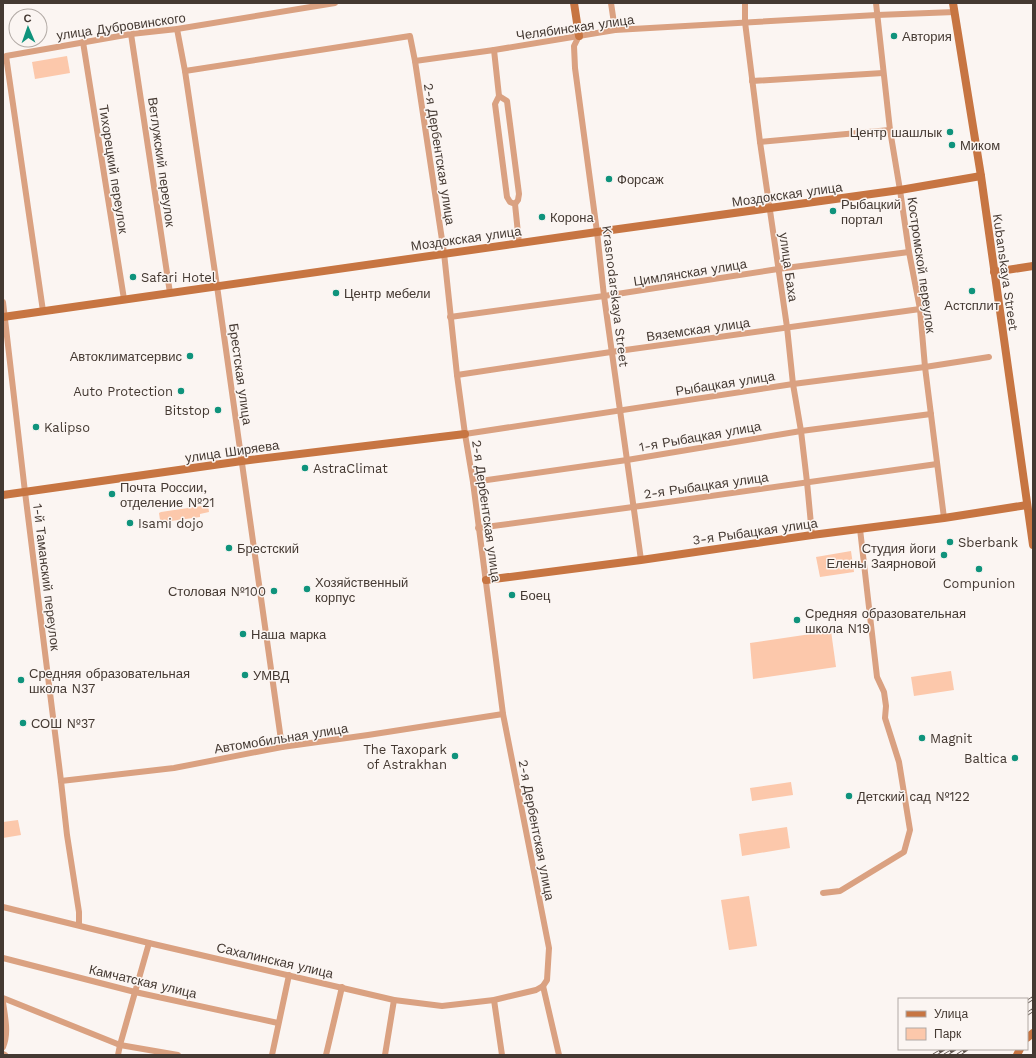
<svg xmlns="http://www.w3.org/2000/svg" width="1036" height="1058" font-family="'Work Sans',sans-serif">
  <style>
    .green { fill: #fcc8ab }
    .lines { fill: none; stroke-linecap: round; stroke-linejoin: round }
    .street { stroke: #daa181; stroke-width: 6 }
    .secondary { stroke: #c77542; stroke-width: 8 }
    .rail-casing { stroke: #5c524b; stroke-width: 3.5 }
    .rail { stroke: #fbf5f2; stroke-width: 2; stroke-dasharray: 6; stroke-linecap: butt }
    .poi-dot { fill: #0f937c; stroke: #fbf5f2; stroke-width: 1.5 }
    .labels { text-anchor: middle; stroke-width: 3; stroke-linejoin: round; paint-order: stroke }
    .street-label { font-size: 13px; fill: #443932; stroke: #fbf5f2 }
    .poi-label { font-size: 13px; fill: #443932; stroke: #fbf5f2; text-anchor: start }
  </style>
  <rect width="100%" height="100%" fill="#fbf5f2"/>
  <g class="green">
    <path d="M67,56L70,73L35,79L32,62Z"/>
    <path d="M208,505L209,512L200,514V517L164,522L160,520L159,513L161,512Z"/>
    <path d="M851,551L854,572L820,577L816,557Z"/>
    <path d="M831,631L836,667L753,679L750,643Z"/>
    <path d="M951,671L954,690L914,696L911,677Z"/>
    <path d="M791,782L793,795L752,801L750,788Z"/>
    <path d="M18,820L21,835L3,838V822Z"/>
    <path d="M787,827L790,848L742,856L739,834Z"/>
    <path d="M749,896L757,946L729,950L721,900Z"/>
  </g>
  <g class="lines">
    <g class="street">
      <path d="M611,3L615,30"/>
      <path d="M745,3V22L760,142L787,327L793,384L801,431L807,482L812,535"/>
      <path d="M876,3L890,130L900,190L909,252L920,309L925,367L944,518"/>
      <path d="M177,29L185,71L217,286L282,747"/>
      <path d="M131,34L170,293"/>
      <path d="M579,36L574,46L575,68L597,232L604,296L641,560"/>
      <path d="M83,42L124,299"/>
      <path d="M494,50L499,96L507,101L519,194L518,200L515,204"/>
      <path d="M415,61L494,50L615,30L877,15L955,12"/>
      <path d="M752,81L883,73"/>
      <path d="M499,96L495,104L507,197L510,202L515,204L519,243"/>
      <path d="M760,142L890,130"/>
      <path d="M3,302L25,492L61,781L67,835L79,912V925"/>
      <path d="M43,311L6,56L131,34L177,29L335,3"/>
      <path d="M450,317L604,296L778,269L909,252"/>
      <path d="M457,375L611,352L920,309"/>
      <path d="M465,434L793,384L925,367L989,357"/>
      <path d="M473,482L627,460L801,431L931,414"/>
      <path d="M478,528L633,507L937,464"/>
      <path d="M61,781L174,768L282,747L368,735L503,714"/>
      <path d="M823,893L840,891L904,852L910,830L899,762L885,718L886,706L884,692L877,677L860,529"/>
      <path d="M3,907L149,943L394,1000L442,1006L494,1000L536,990L543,986L547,980L549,948L503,714L473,482L465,434L457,375L444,253L415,61L410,36L185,71"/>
      <path d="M3,958L135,992L278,1023"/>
      <path d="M543,986L559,1055"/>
      <path d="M3,998L120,1045L178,1055"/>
      <path d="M494,1000L502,1055"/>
      <path d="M3,1002C5,1018 9,1033 3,1047"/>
      <path d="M3,1054L5,1055"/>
      <path d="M118,1055L120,1045L149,943"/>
      <path d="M272,1055L289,975"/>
      <path d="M326,1055L342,987"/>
      <path d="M385,1055L394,1000"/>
    </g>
    <g class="secondary">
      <path d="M574,3L579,36"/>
      <path d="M953,3L981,176L1033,545"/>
      <path d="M994,272L1033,266"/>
      <path d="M3,317L597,232L900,190L981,176"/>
      <path d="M3,495L242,461L465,434"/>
      <path d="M486,580L641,560L812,535L944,518L1027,505"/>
      <path d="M1027,1038L1033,1033"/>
      <path d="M1017,1055L1020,1049"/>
    </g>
    <defs>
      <g id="rail">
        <path d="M1027,1002L1033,998"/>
        <path d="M1027,1014L1033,1010"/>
        <path d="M934,1055L944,1049"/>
        <path d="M945,1055L955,1049"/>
        <path d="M958,1055L967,1049"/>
      </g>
    </defs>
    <use href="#rail" class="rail-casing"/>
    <use href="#rail" class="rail"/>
  </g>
  <g class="poi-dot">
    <circle cx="894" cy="36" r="4"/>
    <circle cx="950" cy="132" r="4"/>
    <circle cx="952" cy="145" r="4"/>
    <circle cx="609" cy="179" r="4"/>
    <circle cx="833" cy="211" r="4"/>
    <circle cx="542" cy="217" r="4"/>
    <circle cx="133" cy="277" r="4"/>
    <circle cx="972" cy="291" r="4"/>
    <circle cx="336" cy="293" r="4"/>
    <circle cx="190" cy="356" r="4"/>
    <circle cx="181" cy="391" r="4"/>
    <circle cx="218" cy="410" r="4"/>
    <circle cx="36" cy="427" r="4"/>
    <circle cx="305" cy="468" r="4"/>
    <circle cx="112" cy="494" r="4"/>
    <circle cx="130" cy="523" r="4"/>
    <circle cx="950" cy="542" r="4"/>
    <circle cx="229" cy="548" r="4"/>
    <circle cx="944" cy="555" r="4"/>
    <circle cx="979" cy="569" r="4"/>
    <circle cx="307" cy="589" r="4"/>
    <circle cx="274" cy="591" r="4"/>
    <circle cx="512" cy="595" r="4"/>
    <circle cx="797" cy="620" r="4"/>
    <circle cx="243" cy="634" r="4"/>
    <circle cx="245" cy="675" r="4"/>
    <circle cx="21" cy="680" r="4"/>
    <circle cx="23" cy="723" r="4"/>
    <circle cx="922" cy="738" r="4"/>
    <circle cx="455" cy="756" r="4"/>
    <circle cx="1015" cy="758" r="4"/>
    <circle cx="849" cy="796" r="4"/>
  </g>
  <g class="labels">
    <g class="street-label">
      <text transform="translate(121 26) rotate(-8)" y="5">улица Дубровинского</text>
      <text transform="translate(575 27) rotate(-8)" y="5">Челябинская улица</text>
      <text transform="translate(440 154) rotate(81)" y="5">2-я Дербентская улица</text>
      <text transform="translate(162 162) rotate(82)" y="5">Ветлужский переулок</text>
      <text transform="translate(114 169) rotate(81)" y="5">Тихорецкий переулок</text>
      <text transform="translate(787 194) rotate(-8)" y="5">Моздокская улица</text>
      <text transform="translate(466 238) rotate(-8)" y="5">Моздокская улица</text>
      <text transform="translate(922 265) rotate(82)" y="5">Костромской переулок</text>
      <text transform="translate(789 267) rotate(82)" y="5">улица Баха</text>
      <text transform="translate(690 272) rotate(-9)" y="5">Цимлянская улица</text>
      <text transform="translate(1006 272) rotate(82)" y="5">Kubanskaya Street</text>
      <text transform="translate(616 296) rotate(83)" y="5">Krasnodarskaya Street</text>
      <text transform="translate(698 329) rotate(-8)" y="5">Вяземская улица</text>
      <text transform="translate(241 374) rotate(82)" y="5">Брестская улица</text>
      <text transform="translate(725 383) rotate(-9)" y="5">Рыбацкая улица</text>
      <text transform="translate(700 436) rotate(-10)" y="5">1-я Рыбацкая улица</text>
      <text transform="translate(232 451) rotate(-8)" y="5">улица Ширяева</text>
      <text transform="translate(706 485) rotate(-8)" y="5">2-я Рыбацкая улица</text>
      <text transform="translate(487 511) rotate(82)" y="5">2-я Дербентская улица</text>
      <text transform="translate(755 531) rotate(-8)" y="5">3-я Рыбацкая улица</text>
      <text transform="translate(47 577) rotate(83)" y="5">1-й Таманский переулок</text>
      <text transform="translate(281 738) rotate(-9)" y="5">Автомобильная улица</text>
      <text transform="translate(537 830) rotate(79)" y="5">2-я Дербентская улица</text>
      <text transform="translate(275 960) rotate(13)" y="5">Сахалинская улица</text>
      <text transform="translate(143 981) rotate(13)" y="5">Камчатская улица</text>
    </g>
    <g class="poi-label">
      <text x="902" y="41">Автория</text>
      <text x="942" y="137" text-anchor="end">Центр шашлык</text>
      <text x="960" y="150">Миком</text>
      <text x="617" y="184">Форсаж</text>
      <text x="841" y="209">Рыбацкий<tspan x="841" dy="15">портал</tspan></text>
      <text x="550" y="222">Корона</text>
      <text x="141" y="282">Safari Hotel</text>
      <text x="344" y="298">Центр мебели</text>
      <text x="972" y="310" text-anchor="middle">Астсплит</text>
      <text x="182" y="361" text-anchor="end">Автоклиматсервис</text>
      <text x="173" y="396" text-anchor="end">Auto Protection</text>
      <text x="210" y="415" text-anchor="end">Bitstop</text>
      <text x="44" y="432">Kalipso</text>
      <text x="313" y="473">AstraClimat</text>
      <text x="120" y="492">Почта России,<tspan x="120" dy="15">отделение №21</tspan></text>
      <text x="138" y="528">Isami dojo</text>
      <text x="958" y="547">Sberbank</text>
      <text x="237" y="553">Брестский</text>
      <text x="936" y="553" text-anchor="end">Студия йоги<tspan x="936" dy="15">Елены Заярновой</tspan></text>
      <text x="315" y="587">Хозяйственный<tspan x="315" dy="15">корпус</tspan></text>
      <text x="979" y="588" text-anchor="middle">Compunion</text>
      <text x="266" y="596" text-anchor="end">Столовая №100</text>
      <text x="520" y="600">Боец</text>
      <text x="805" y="618">Средняя образовательная<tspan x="805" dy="15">школа N19</tspan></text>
      <text x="251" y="639">Наша марка</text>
      <text x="29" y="678">Средняя образовательная<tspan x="29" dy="15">школа N37</tspan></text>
      <text x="253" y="680">УМВД</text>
      <text x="31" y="728">СОШ №37</text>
      <text x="930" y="743">Magnit</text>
      <text x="447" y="754" text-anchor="end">The Taxopark<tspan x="447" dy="15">of Astrakhan</tspan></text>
      <text x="1007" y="763" text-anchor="end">Baltica</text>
      <text x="857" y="801">Детский сад №122</text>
    </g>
  </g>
  <rect width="1036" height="1058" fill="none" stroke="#443932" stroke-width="8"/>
  <rect x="898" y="998" width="130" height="52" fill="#fbf5f2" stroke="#b2aaa5"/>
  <rect x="906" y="1011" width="20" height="6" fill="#c77542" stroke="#b2aaa5"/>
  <text x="934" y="1018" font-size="12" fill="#443932">Улица</text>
  <rect x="906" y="1028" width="20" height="12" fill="#fcc8ab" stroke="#b2aaa5"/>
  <text x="934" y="1038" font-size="12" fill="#443932">Парк</text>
  <g transform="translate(28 28) rotate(358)"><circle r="19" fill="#fbf5f2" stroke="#b2aaa5"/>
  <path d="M0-3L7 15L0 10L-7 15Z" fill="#0f937c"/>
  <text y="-6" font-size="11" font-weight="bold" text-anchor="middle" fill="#443932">С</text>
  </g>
</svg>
